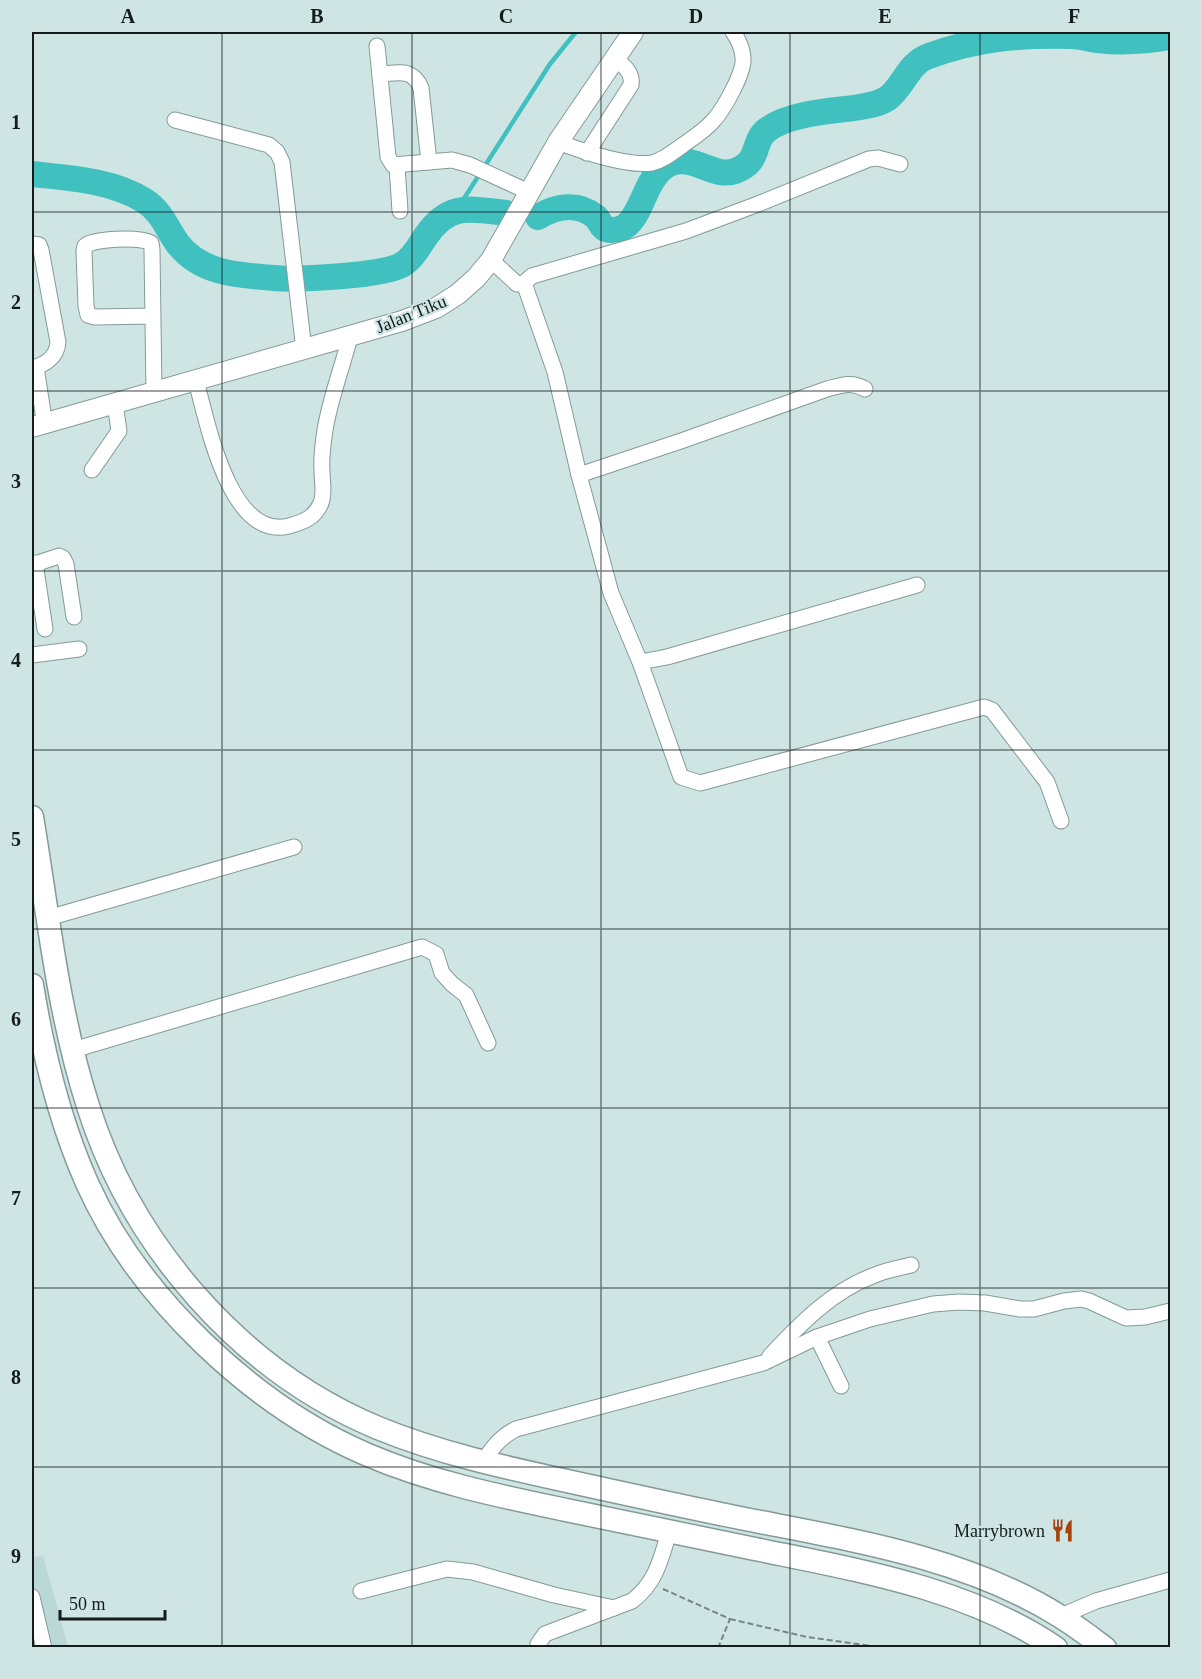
<svg xmlns="http://www.w3.org/2000/svg" width="1202" height="1679" font-family="'Times New Roman',serif">
  <style>
    .built { fill: #b9d8d7 }
    .lines { fill: none; stroke-linecap: round; stroke-linejoin: round }
    .stream { stroke: #40c0be; stroke-width: 4.5 }
    .river { stroke: #40c0be; stroke-width: 26 }
    .minor-casing { stroke: #849a99; stroke-width: 17 }
    .major-casing { stroke: #849a99; stroke-width: 22 }
    .highway-casing { stroke: #849a99; stroke-width: 25 }
    .path { stroke: #768685; stroke-width: 2; stroke-dasharray: 6 3; stroke-linecap: butt }
    .minor { stroke: #fff; stroke-width: 15 }
    .major { stroke: #fff; stroke-width: 20 }
    .highway { stroke: #fff; stroke-width: 22 }
    .grid { fill: none; stroke: #141c1c; stroke-width: 1.5; stroke-opacity: 0.55 }
    .labels { text-anchor: middle; stroke-width: 4.5; stroke-linejoin: round; paint-order: stroke }
    .street-label { font-size: 18px; fill: #141c1c; stroke: #cee5e4 }
    .poi-label { font-size: 18px; fill: #141c1c; stroke: #cee5e4; text-anchor: end }
    .neatline { fill: none; stroke: #141c1c; stroke-width: 2 }
    .grid-label { font-size: 20px; text-anchor: middle; font-weight: bold; fill: #141c1c }
  </style>
  <rect width="100%" height="100%" fill="#cee5e4"/>
  <path class="built" d="M43,1556L68,1646V1647L32,1648V1557Z"/>
  <g class="lines">
    <path class="stream" d="M456,211L550,64L576,32"/>
    <g class="river">
      <path d="M32,174C69,178 112,180 145,201C162,212 167,229 178,244C201,274 239,275 273,278C295,280 387,276 403,264C413,258 419,246 426,236C449,202 470,209 506,213"/>
      <path d="M538,217C556,206 578,202 596,217C599,220 601,226 604,228C609,231 617,230 622,228C642,220 644,176 669,164C692,153 714,179 735,171C762,161 751,142 767,130C787,114 829,111 854,108C866,106 878,105 888,98C904,86 908,63 929,56C978,38 1019,35 1071,36C1080,36 1089,39 1098,40C1122,43 1147,41 1170,37"/>
    </g>
    <defs>
      <g id="minor">
        <path d="M377,46L388,157L393,165L452,160L470,165L529,192"/>
        <path d="M380,74C399,73 413,68 421,88L429,162"/>
        <path d="M175,120L269,145L277,152L282,162L304,350"/>
        <path d="M558,142C582,151 626,167 652,163C664,160 673,152 683,145C693,138 704,131 712,122C723,111 745,72 743,57C742,47 738,39 733,32"/>
        <path d="M587,153L631,85C633,72 624,66 614,58"/>
        <path d="M397,166L400,211"/>
        <path d="M32,244L39,245L41,250L58,342C57,357 45,365 32,368"/>
        <path d="M491,260L517,284L524,283L532,276L686,231L758,204L869,159L878,158L900,164"/>
        <path d="M524,283L555,372L579,475L611,593L640,662L681,777L700,783L984,707L992,710L1047,782L1061,821"/>
        <path d="M153,316L95,317L88,315L86,306L84,251L85,246C94,238 140,237 151,243L152,250L154,393"/>
        <path d="M36,367L44,419"/>
        <path d="M196,381C207,420 229,541 289,526C303,522 315,518 321,503C325,493 322,482 322,471C321,458 323,443 325,430C330,399 342,368 350,337"/>
        <path d="M92,470L119,431L115,403"/>
        <path d="M579,475L681,441L827,389C842,385 852,381 865,389"/>
        <path d="M35,563L45,629"/>
        <path d="M32,565L59,556L63,558L66,564L74,617"/>
        <path d="M32,655L79,649"/>
        <path d="M640,662L667,657L917,585"/>
        <path d="M48,918L294,847"/>
        <path d="M73,1050L422,947L436,954L442,973L452,984L466,995L488,1043"/>
        <path d="M817,1337L841,1386"/>
        <path d="M770,1356C800,1324 833,1290 875,1275C886,1270 899,1268 911,1265"/>
        <path d="M483,1462C492,1448 500,1437 516,1429L763,1363L817,1337L870,1319L933,1304L959,1302L985,1303L1020,1309H1034L1064,1301L1081,1299L1089,1301L1126,1318L1145,1317L1170,1311"/>
        <path d="M361,1591L447,1569L473,1572L554,1595L614,1608"/>
        <path d="M32,1597L44,1648"/>
        <path d="M1061,1616L1096,1601L1170,1580"/>
        <path d="M538,1648V1644L545,1634L632,1601C656,1583 661,1559 669,1532"/>
      </g>
      <path id="major" d="M32,427L402,321L436,308L458,294L476,278L491,260L558,142L633,32"/>
      <g id="highway">
        <path d="M32,817C48,913 58,1013 88,1106C132,1246 241,1371 378,1428C439,1453 503,1467 567,1481C626,1494 685,1507 745,1519C851,1540 968,1558 1061,1617C1076,1626 1090,1637 1105,1648"/>
        <path d="M32,985C43,1053 59,1120 87,1183C138,1297 253,1406 368,1455C431,1482 499,1496 566,1510C629,1523 692,1536 755,1549C857,1570 968,1588 1056,1648"/>
      </g>
    </defs>
    <use href="#minor" class="minor-casing"/>
    <use href="#major" class="major-casing"/>
    <use href="#highway" class="highway-casing"/>
    <g class="path">
      <path d="M663,1589L730,1619L718,1648"/>
      <path d="M730,1619L807,1637L886,1648"/>
    </g>
    <use href="#minor" class="minor"/>
    <use href="#major" class="major"/>
    <use href="#highway" class="highway"/>
  </g>
  <path class="grid" d="M222,32V1648M412,32V1648M601,32V1648M790,32V1648M980,32V1648M32,212H1170M32,391H1170M32,571H1170M32,750H1170M32,929H1170M32,1108H1170M32,1288H1170M32,1467H1170"/>
  <defs>
    <symbol id="restaurant-bare" viewBox="-9 -9 18 18"><path d="M-5-6h1v4h1v-4h1v4h1v-4h1v5L-1.5 .5V6h-2V.5L-5-1ZM5-6V6H3V1.5H1.5Q1.5-4 5-6Z" fill="#a7440e" stroke="#cee5e4" stroke-width="2.5" paint-order="stroke"/></symbol>
  </defs>
  <g fill-rule="evenodd">
    <use href="#restaurant-bare" x="1046" y="1514" width="33" height="33"/>
  </g>
  <g class="labels">
    <g class="street-label">
      <text transform="translate(411 314) rotate(-22)" y="6">Jalan Tiku</text>
    </g>
    <g class="poi-label">
      <text x="1045" y="1537">Marrybrown</text>
    </g>
  </g>
  <rect width="1202" height="1679" fill="none" stroke="#cee5e4" stroke-width="66"/>
  <path d="M60 1610v9h105v-9" fill="none" stroke="#141c1c" stroke-width="3"/>
  <text x="69" y="1610" font-size="18" fill="#141c1c" stroke="#cee5e4" stroke-width="4.5" paint-order="stroke">50 m</text>
  <rect x="33" y="33" width="1136" height="1613" class="neatline"/>
  <g class="grid-label">
    <text x="128" y="23">A</text>
    <text x="317" y="23">B</text>
    <text x="506" y="23">C</text>
    <text x="696" y="23">D</text>
    <text x="885" y="23">E</text>
    <text x="1074" y="23">F</text>
    <text x="16" y="129">1</text>
    <text x="16" y="309">2</text>
    <text x="16" y="488">3</text>
    <text x="16" y="667">4</text>
    <text x="16" y="846">5</text>
    <text x="16" y="1026">6</text>
    <text x="16" y="1205">7</text>
    <text x="16" y="1384">8</text>
    <text x="16" y="1563">9</text>
  </g>
</svg>
